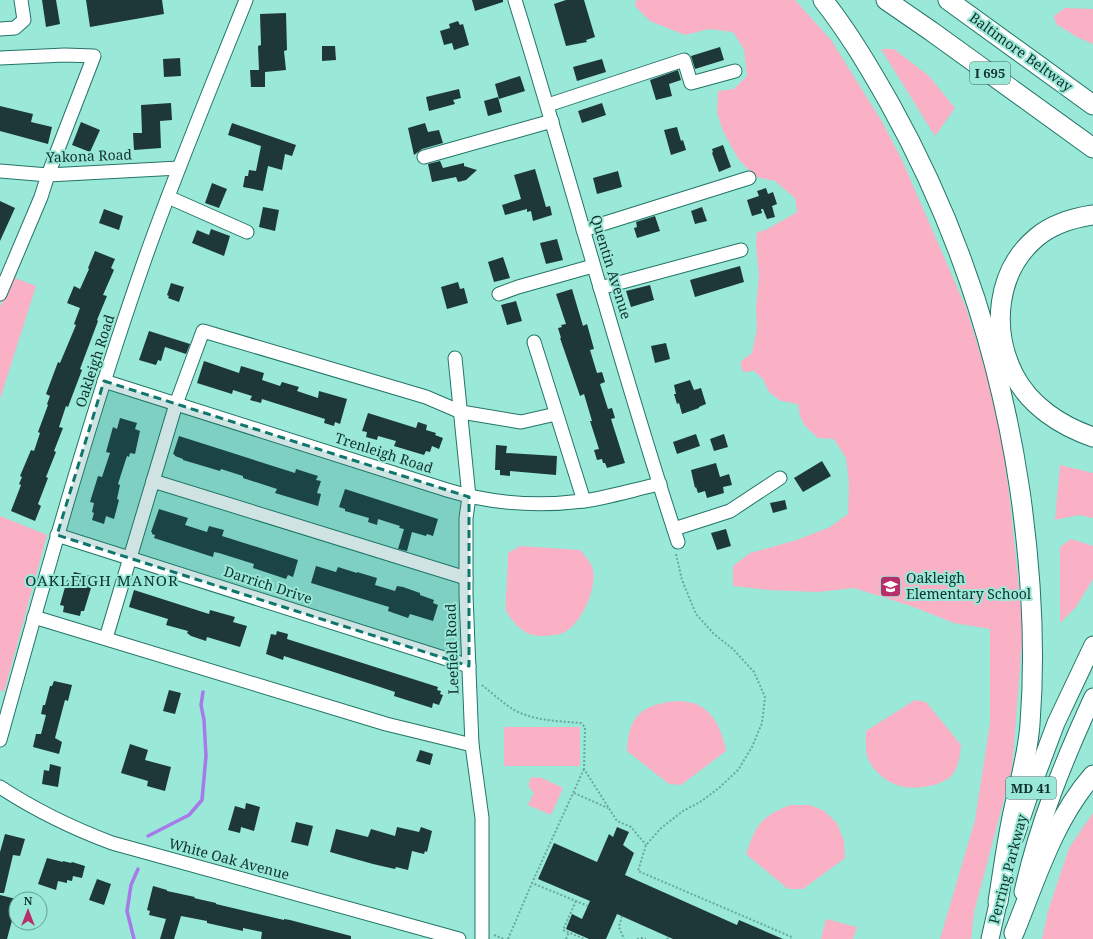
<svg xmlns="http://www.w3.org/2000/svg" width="1093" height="939" font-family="'Noto Serif',serif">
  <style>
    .green { fill: #fab0c5 }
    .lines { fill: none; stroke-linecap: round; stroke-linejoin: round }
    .stream { stroke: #a67ae8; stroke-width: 3.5 }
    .building { fill: #1e383a }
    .minor-casing { stroke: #237568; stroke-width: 15 }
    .major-casing { stroke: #237568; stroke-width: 19 }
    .highway-casing { stroke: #237568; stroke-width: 21 }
    .path { stroke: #6aa89b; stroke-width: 2; stroke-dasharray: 2 2; stroke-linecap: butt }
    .minor { stroke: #fff; stroke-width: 13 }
    .major { stroke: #fff; stroke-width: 17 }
    .highway { stroke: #fff; stroke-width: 19 }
    .marked { fill: #0f766e; fill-opacity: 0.2; stroke: #0f766e; stroke-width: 3; stroke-dasharray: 8 5; stroke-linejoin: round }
    .labels { text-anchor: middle; stroke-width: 4; stroke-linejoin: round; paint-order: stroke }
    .shield { fill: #9ae8d8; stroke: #39685f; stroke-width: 1 }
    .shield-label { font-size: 13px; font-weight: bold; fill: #10312b }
    .street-label { font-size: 14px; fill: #10312b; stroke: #9ae8d8 }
    .poi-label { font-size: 14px; fill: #10312b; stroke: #9ae8d8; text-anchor: start }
    .neighbourhood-label { font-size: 15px; letter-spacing: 1px; fill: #0b362f; stroke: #9ae8d8 }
  </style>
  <rect width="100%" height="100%" fill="#9ae8d8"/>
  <g class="green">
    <path d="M636,0H795L831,40L881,120L902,160L966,308L998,410L1010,502L1023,628L1012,769L974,912L971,939H940L975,820L990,723V629L954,623L911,606L854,588L818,592L768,590L733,586V566L750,553L797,540L830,527L848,514L849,483L846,458L834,439L818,438L805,426L800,416L798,404L781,401L769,392L763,379L754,371L743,372L740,362L752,353L757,329L756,309L759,275L756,245L757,232L766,230L797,212L795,198L775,181L756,177L739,160L723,131L717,112L718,91L734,89L747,76L744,49L733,32L709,29L685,35L650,21L635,6Z"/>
    <path d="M1065,8L1093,9V44L1077,37L1056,24L1054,16Z"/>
    <path d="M881,49H894L929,76L955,108L935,136Z"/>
    <path d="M12,277L36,286L0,399V307Z"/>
    <path d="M1060,465L1093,473V518L1079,515L1055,520Z"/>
    <path d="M0,516L47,535L4,692L0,690Z"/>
    <path d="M1071,539L1093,546V579L1076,607L1060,623V547Z"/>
    <path d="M520,546L580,550C585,556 591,562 593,570C597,590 580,628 560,634C552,636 537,637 529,634C521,631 509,618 506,610C505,606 506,600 506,595C507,581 508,567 508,553Z"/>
    <path d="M915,700L926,702L961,745C960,755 959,765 953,774C943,787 911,791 897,785C885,781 873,770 868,759C865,751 866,740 866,731Z"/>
    <path d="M677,701C682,701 688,702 693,703C714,710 722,731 726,751L681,785L669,784L627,751C628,715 643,704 677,701Z"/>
    <rect x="504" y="727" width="76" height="39"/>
    <path d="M535,777L542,778L563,788L551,815L528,805L534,793L529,787V782L531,778Z"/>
    <path d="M790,805H809L823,810L837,823L844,841L845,858L803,889H788L746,854C756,825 760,817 790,805Z"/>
    <path d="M1093,813V939H1042L1048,911L1069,848Z"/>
    <path d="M826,919L857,927L853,939H821Z"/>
  </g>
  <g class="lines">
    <g class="stream">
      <path d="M148,836L189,815L202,800L206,756L204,720L201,705L203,692"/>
      <path d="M134,939L127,911L131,885L138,869"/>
    </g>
  </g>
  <g class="building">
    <path d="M42,0H56L60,24L46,27Z"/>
    <path d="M86,0H162L164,14L90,27Z"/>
    <path d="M472,0H503V2L475,11Z"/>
    <path d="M566,0H584L595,37L586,40L587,42L566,46L554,4Z"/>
    <path d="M286,13L287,50L284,51L286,70L265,72V87H251L250,70H259L258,46L261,45L260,14Z"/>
    <path d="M458,21L460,25L463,24L469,45L454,50L452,43L444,45L440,31L450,28L449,24Z"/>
    <path d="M322,46H335L336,60L322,61Z"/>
    <path d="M720,47L724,60L695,69L691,56Z"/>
    <path d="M180,58L181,76L164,77L163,59Z"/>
    <path d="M602,59L606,72L577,81L573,67Z"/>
    <path d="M678,70L681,80L669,84L672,96L656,100L650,80Z"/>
    <path d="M520,76L525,91L499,99L495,84Z"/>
    <path d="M459,89L461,98L453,100L455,104L429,111L426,97Z"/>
    <path d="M498,97L502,112L488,116L484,101Z"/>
    <path d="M171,103L172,120L160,121L161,148L134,150L133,133H142L141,105Z"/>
    <path d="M602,103L606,115L582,123L578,111Z"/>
    <path d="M0,106L33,114L31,122L52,127L48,144L0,131Z"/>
    <path d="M81,122L100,130L90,152L72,145Z"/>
    <path d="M232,123L296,145L292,156L285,154L282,170L268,166L263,191L243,187L245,176H248L249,170L256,171L261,146L228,135Z"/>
    <path d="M425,123L428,132L439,130L443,143L422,149L414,155L408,128Z"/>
    <path d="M677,127L681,141L683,140L686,150L671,155L664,130Z"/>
    <path d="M723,145L731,167L719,172L712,153L713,152L712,149Z"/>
    <path d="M440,161L443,168L464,163V166L477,170L466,180L458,182L456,177L432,182L428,164Z"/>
    <path d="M535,169L546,207L550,206L552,215L533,221L531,211L527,212V209L505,215L502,205L521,199L514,175Z"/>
    <path d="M618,171L622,187L597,194L593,178Z"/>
    <path d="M212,183L227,189L219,208L205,203Z"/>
    <path d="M766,188L768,194L773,192L777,204L772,206L775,217L767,219L763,209H761L762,213L752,216L747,200L759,196L757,191Z"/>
    <path d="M0,201L15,208L0,241Z"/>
    <path d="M263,207L279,210L275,231L259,227Z"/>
    <path d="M702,207L707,221L695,224L691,211Z"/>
    <path d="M104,209L123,216L119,230L99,223Z"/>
    <path d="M655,216L660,231L637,238L634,228L637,227L636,222Z"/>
    <path d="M211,229L230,236L224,256L192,243L197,230L209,235Z"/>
    <path d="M557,239L563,260L546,264L540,243Z"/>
    <path d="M95,251L115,259L111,268L114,270L103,295L107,296L97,320L98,321L80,369L82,370L68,407L66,406L59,427L63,428L54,451L56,452L46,477L48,478L38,504L41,506L35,521L11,511L21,485L19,484L22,477L20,476L31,450L34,451L40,433L38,432L48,405L47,404L50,396L46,394L58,362L60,363L76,325L74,324L80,308L67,303L74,286L80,289L89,269L88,268Z"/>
    <path d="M503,257L510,278L494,282L488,262Z"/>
    <path d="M740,266L744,282L695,297L690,280Z"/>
    <path d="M458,282L460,289L464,288L468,303L447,309L441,287Z"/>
    <path d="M171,283L184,287L179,302L168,298L169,296L167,295Z"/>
    <path d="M650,285L654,300L631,307L626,291Z"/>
    <path d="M572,289L583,326L587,324L594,349L590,350L597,373L602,372L605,382L600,384L608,409L612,408L615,418L611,419L625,463L607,468L605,463H603L602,459L597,460L594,450L599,449L590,421H592L584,394L580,396L560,338H561L558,328L562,327L561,325L566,324L556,294Z"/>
    <path d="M516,301L522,321L507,325L501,305Z"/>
    <path d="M149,331L190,344L186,354L165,347L161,361L158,360L156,365L139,360Z"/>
    <path d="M666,343L670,359L655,363L651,346Z"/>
    <path d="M204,361L239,373L241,366L264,373L262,380L280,386L282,382L299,387L297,391L318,398L319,391L347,399L340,424L335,422L334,426L324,423L325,419L262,399L261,403L250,400L252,396L233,390L232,394L197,383Z"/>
    <path d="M690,380L694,390L701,388L706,404L699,407V408L682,414L679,403L677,404L674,394H676L674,385Z"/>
    <path d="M368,413L416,428L418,422L427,425L426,430L436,433L435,435L443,438L439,449L432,446L430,452L426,451L424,455L394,446L396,441L378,436L377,440L366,437L367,432L362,431Z"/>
    <path d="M120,418L137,423L135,429L140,431L135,454L130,453L129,457L127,456L125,462L118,484L120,485L117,499L119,500L114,519L106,516L104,524L92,520L94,513L92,512L94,503L90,502L98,476L102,477L110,453L106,452L113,427L117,429Z"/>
    <path d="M696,434L700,446L677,454L673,442Z"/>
    <path d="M724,434L728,447L714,451L710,439Z"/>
    <path d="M179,436L295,473L296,469L318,476L316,480L321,481L317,493L321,494L318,506L275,493L277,489L243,478V476L221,469L220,471L183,460V459L175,456V455L173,454Z"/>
    <path d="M496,445L507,446L506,453L557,456L556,475L510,471V476L500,475V470H495Z"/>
    <path d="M822,461L831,476L803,492L794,478Z"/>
    <path d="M716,463L720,477L729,474L732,485L723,487L724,493L707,498L705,491L698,493L696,487L695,488L691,470Z"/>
    <path d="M345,489L438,519L433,536L427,534L426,536L412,532L407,551L398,549L404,529L399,528L400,526L378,519L377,525L368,522L369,518L345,511V509L339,507Z"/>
    <path d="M785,500L787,509L773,513L770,503Z"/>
    <path d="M159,509L188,518L185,525L207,532L209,526L224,530L222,536L298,560L293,577L288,575L286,579L253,568L254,564L219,553L214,552L213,557L154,538L155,535L152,534V532H151Z"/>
    <path d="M726,529L731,546L717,550L711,533Z"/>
    <path d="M316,566L336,572L338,567L357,573V572L377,578L375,585L395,591L397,586L403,587L420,593V595L434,600L433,603L438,605L433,621L410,614L408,618L388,611L389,607L311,583Z"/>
    <path d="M74,572L91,576L88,587L91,588L84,611H81L80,616L63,612L64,606L60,605L67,580L71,582Z"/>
    <path d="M134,590L209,614L210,610L235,617L233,622L247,626L240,647L207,637L206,641L191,636L187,633L188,631L166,625L168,619L129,607Z"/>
    <path d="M277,631L288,634L287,639L438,687L437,690L441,691L440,694L443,695L439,705L433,703L432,708L394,696L395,692L374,685L284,656L283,660L266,654L271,634L276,635Z"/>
    <path d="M54,681L72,685L68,701L65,700L55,738L62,742L59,754L33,747L36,734H41L46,715L41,714L43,705H45L50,686H52Z"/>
    <path d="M169,690L181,693L175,714L163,711Z"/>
    <path d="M130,744L148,750L145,760L171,767L165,791L147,786L148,781L121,773Z"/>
    <path d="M420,750L433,754L430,765L416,761Z"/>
    <path d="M50,764L61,767L58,787L42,784L44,770L49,771Z"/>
    <path d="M246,803L260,807L254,831L241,827L240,833L228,830L235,806L245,809Z"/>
    <path d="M296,822L313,826L308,846L291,842Z"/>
    <path d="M397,827L419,832L421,827L432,831L427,852L425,851L424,854L412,851L408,870L396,867L395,869L373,864L330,852L336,829L368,837L371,829L395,836Z"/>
    <path d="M617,827L629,832L623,845L634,853L625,875L737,925L739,920L783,939H673L617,914L606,939H589L566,929L572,914L582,919L590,901L538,879L554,843L597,862L609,834L613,837Z"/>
    <path d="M5,834L25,839L20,856L13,855L4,893H0V852Z"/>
    <path d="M47,858L63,862V861L71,863L72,862L85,866L82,878L73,876L72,881L67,880V883L58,881L56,890L38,884Z"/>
    <path d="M97,879L111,884L104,905L89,900Z"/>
    <path d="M153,886L167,890V891L195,897L194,898L216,903V904L284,920V919L290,920L351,936V939H261L262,932L243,928V931L207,923V921L181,916L174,939H160L166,919L149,915L150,911L147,910Z"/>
    <path d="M0,895L16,899V913H14L7,939H0Z"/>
  </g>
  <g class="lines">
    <defs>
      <g id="minor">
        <path d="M515,0C571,180 619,363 678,542"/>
        <path d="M0,29L15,28L24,20L21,0"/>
        <path d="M0,58L65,55L94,56L48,175L41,197L0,294"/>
        <path d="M548,105L684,60L691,83L735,71"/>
        <path d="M424,157L552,121"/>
        <path d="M0,171L48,175L179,168"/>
        <path d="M168,197L247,232"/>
        <path d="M583,230L749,178"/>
        <path d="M600,288L741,250"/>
        <path d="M499,294L518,287L593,266"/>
        <path d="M534,342L584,501"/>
        <path d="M455,358L469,497L466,518V595L472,745L482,818V939"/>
        <path d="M104,381L447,490C492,504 535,507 583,501C607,498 636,489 660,484"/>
        <path d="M153,481L466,578"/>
        <path d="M674,529L730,511L780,478"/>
        <path d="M57,535L469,666"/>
        <path d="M34,617L386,724L472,745"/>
        <path d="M106,638L176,404L203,331L426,397L461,412L521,422L556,414"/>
        <path d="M0,740C45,578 90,415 146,256C177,169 212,85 246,0"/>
        <path d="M0,787C35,810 72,828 112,843L459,939"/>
      </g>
      <g id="major">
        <path d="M1015,837L1032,787L1056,723L1093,645"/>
        <path d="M1023,892C1038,824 1064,760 1093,697"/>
        <path d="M990,939L1001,890"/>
      </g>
      <g id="highway">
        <path d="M823,0C849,33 869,67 890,104C957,224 1000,355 1020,491C1031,568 1036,646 1030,724C1028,753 1020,780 1014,808C1007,839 1003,871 998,902"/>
        <path d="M886,0L931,31L1093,148"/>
        <path d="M948,0L1093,105"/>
        <path d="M1093,215C1073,218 1053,224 1037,237C996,271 991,330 1014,375C1030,406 1061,426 1093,437"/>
        <path d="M1014,933C1036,879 1054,819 1093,775"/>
      </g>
    </defs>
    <use href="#minor" class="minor-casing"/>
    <use href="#major" class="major-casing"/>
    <use href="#highway" class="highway-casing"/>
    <g class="path">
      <path d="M676,554L682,580L696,614L714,634L733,649L754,672L765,697L762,723L752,747L738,770L719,788L700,802L683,811L661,828L646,845L638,871L792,937L791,939"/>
      <path d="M482,685C492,693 503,703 514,710C535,721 558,721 581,723L585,727L584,769L617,821L631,827L646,845"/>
      <path d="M584,769L532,883L588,906"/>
      <path d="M574,793L608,808"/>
      <path d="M576,901L563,930L584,939"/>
      <path d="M622,916L619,927L624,939"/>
      <path d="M494,935L504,939"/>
      <path d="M508,939L532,883"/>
      <path d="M566,939L569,932"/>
      <path d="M637,939L642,938L646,939"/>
      <path d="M667,939L669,937"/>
    </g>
    <use href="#minor" class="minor"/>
    <use href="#major" class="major"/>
    <use href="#highway" class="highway"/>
  </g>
  <path class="marked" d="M104,381L469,497V666L57,535Z"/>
  <defs>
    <symbol id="school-square" viewBox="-11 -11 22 22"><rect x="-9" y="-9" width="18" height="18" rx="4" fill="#b82e68" stroke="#9ae8d8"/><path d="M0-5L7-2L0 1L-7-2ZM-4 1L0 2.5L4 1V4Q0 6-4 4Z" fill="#fff"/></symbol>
  </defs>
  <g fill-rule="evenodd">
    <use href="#school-square" x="878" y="574" width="25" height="25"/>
  </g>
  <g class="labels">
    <g class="shield">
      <rect x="970" y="62" width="40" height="22" rx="3"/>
      <rect x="1006" y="777" width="50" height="22" rx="3"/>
    </g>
    <g class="shield-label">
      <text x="990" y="78">I 695</text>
      <text x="1031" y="793">MD 41</text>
    </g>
    <g class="street-label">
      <text transform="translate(1021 52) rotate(36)" y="5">Baltimore Beltway</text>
      <text transform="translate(89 156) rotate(-2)" y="5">Yakona Road</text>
      <text transform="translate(611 267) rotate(73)" y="5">Quentin Avenue</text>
      <text transform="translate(95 361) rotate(-72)" y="5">Oakleigh Road</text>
      <text transform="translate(384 453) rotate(18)" y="5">Trenleigh Road</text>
      <text transform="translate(268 585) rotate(18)" y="5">Darrich Drive</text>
      <text transform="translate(452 649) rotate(-92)" y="5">Leefield Road</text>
      <text transform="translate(229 859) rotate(15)" y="5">White Oak Avenue</text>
      <text transform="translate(1008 869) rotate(-75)" y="5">Perring Parkway</text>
    </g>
    <g class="poi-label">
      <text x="906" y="583">Oakleigh<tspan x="906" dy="16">Elementary School</tspan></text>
    </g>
    <g class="neighbourhood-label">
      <text x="102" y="586">OAKLEIGH MANOR</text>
    </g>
  </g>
  <g transform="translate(28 911)"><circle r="19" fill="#9ae8d8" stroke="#639f93"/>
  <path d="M0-3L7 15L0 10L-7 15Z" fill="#b82e68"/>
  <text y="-6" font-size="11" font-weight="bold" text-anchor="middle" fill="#10312b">N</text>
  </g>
</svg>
